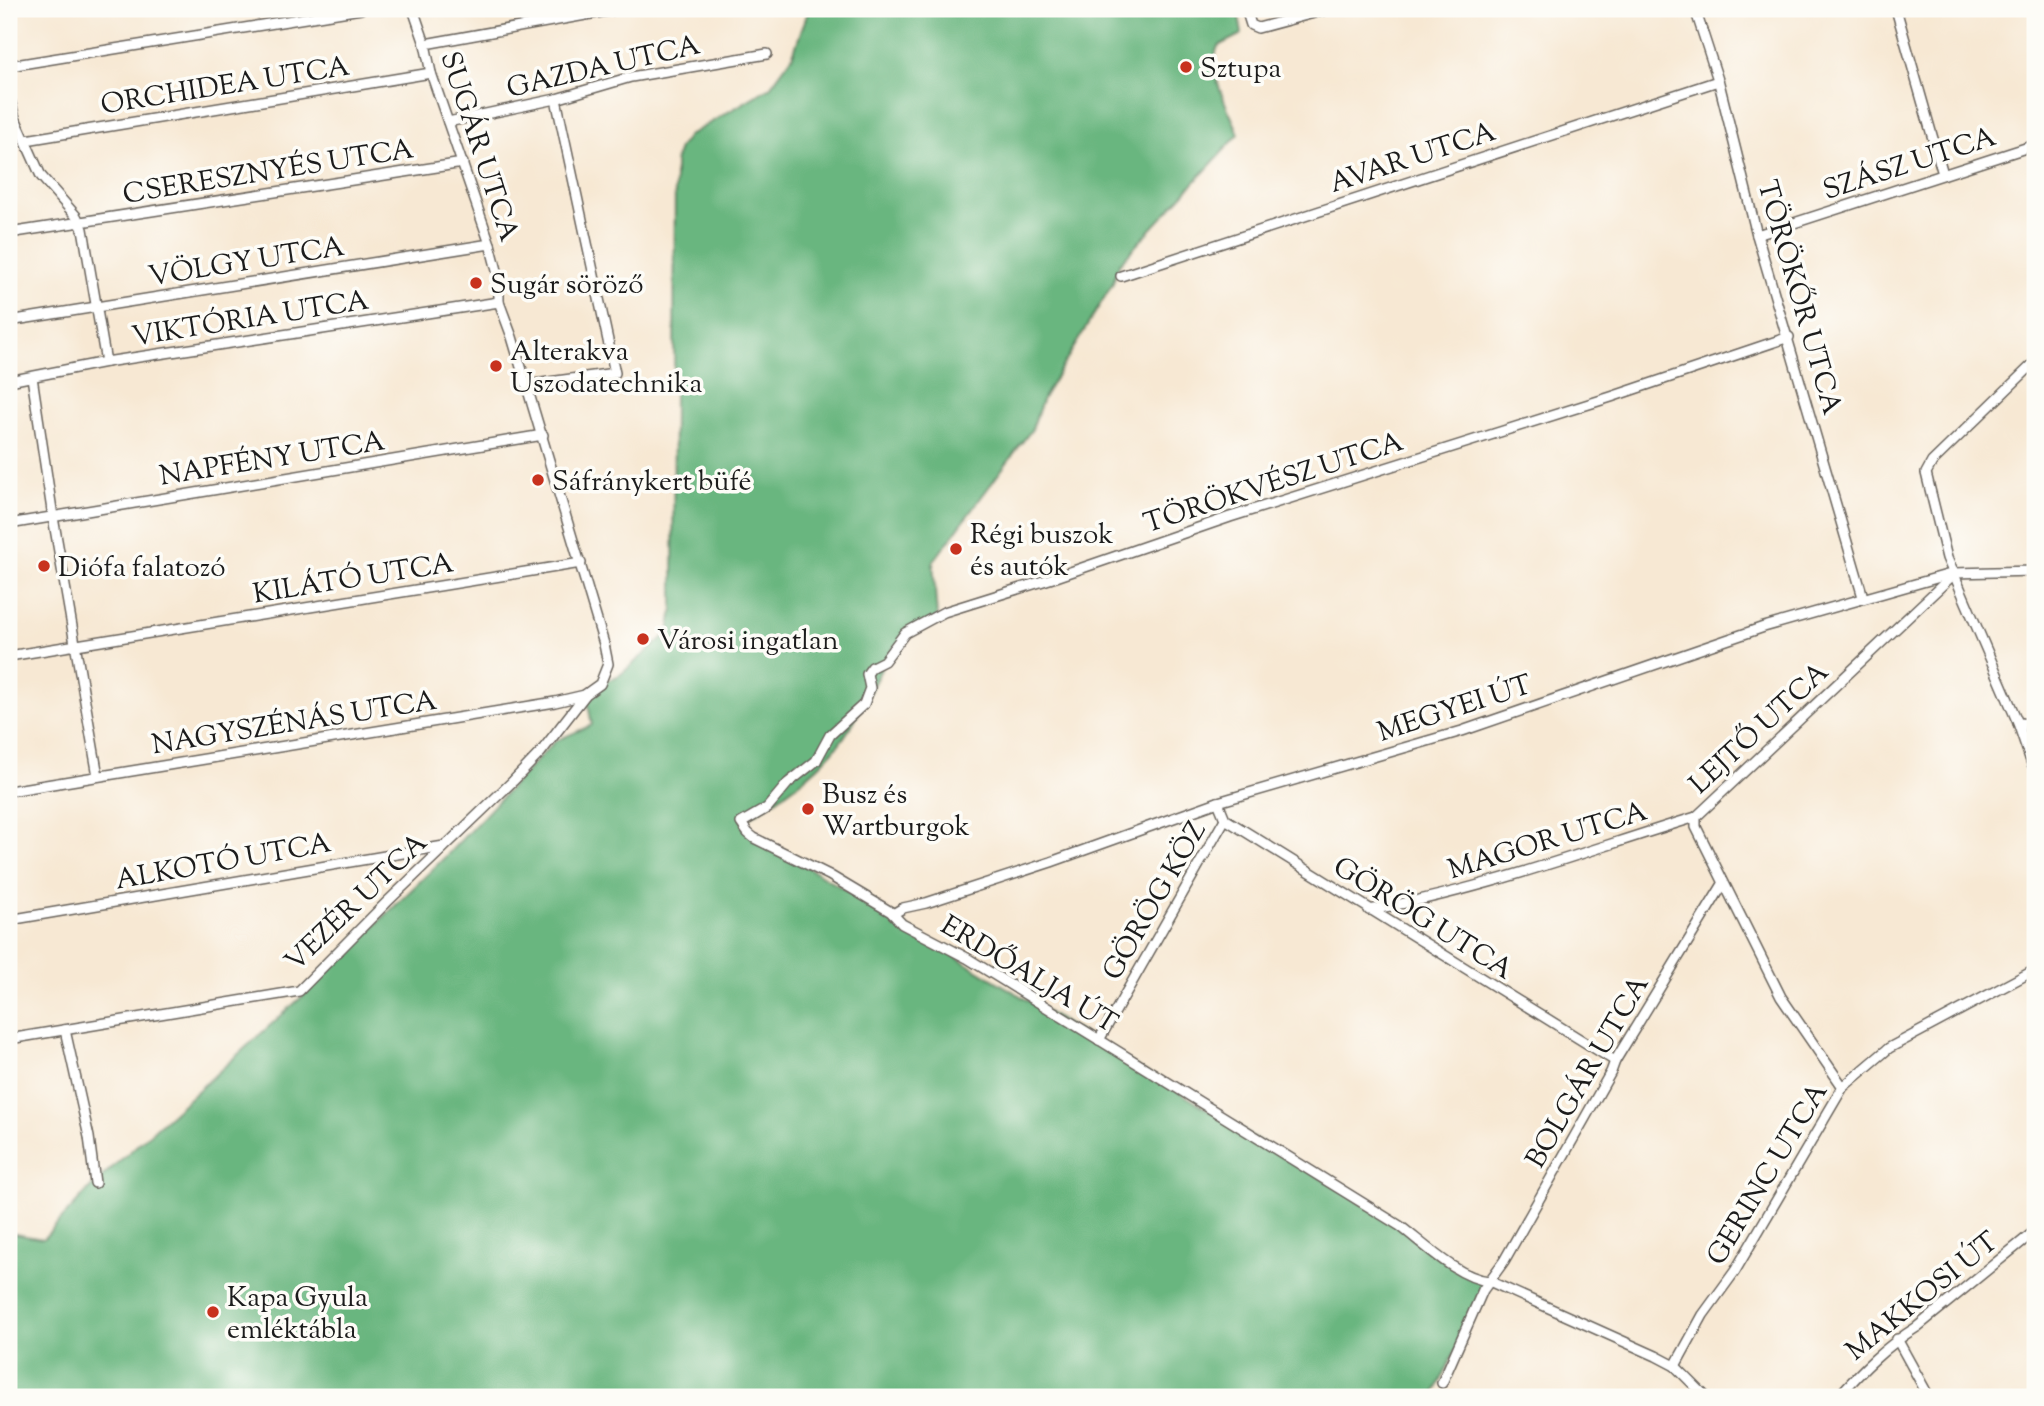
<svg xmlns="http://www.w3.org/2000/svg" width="2044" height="1406" font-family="'Sorts Mill Goudy',serif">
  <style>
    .forest { fill: #69b67f; stroke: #42694e; stroke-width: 2 }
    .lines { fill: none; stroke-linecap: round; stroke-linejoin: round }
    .street-casing { stroke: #69635c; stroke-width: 12 }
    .street { stroke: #fff; stroke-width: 9 }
    .poi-dot { fill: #c8321e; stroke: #fdfcf7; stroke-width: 2.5 }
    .labels { text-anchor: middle; stroke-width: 7; stroke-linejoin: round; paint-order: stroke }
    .street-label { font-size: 28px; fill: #1c1c1c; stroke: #fdfcf7 }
    .poi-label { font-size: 28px; fill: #1c1c1c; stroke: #fdfcf7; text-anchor: start }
  </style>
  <rect width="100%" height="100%" fill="#fdfcf7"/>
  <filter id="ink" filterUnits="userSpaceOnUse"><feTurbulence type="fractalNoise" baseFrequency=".0143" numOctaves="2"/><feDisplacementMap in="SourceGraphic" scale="14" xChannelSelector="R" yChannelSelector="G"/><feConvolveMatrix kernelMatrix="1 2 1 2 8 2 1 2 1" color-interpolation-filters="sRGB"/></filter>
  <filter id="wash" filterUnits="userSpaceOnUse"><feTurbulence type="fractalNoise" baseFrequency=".00686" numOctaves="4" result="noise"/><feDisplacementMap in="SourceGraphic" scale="28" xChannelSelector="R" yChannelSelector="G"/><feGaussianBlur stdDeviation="1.57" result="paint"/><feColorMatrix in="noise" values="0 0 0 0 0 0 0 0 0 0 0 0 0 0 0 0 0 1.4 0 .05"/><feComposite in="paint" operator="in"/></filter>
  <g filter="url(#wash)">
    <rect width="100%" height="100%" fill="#f7e8d3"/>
    <path class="forest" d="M809,9H1238L1242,34L1218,46C1206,74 1229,108 1239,134L1119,264L1112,285L1043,398L1032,429L933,562L937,617C921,625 900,637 890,653C871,685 859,721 834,750C808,780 774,801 742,823L745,829L1400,1226L1452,1266L1489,1281L1433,1397H9V1233L43,1239L95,1183L305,994L445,857L555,741L592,725L586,694L600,684L620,675L669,633L673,609L675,161L679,148L688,136L770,87L792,57Z"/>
  </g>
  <g filter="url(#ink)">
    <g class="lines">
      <defs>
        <g id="street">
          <path d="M1246,9L1251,25L1258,28L1329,9"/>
          <path d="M1695,9L1719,83L1757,235L1863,597"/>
          <path d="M1896,9L1943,174"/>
          <path d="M425,44L619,9"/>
          <path d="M9,66L361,9"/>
          <path d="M9,97L15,118L41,176L76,216L83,229L106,362"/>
          <path d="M448,122L556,99L631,77L767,54"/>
          <path d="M26,140L431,73"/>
          <path d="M9,233L463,163"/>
          <path d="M1757,235L2035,145"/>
          <path d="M1121,276L1718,81"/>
          <path d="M9,321L490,244"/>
          <path d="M32,377L53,517L98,776"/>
          <path d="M9,381L106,362L499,302"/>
          <path d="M527,385L615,373L556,99"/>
          <path d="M9,524L543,435"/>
          <path d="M9,656L581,563"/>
          <path d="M2018,723L2035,724"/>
          <path d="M2032,764L2018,723L1947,558L1926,473L1932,462L2035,362"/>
          <path d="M9,791L555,702L585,695"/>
          <path d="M1218,802L1225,819L1615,1061"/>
          <path d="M1369,910C1481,891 1588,850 1696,817"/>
          <path d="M893,914L903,908L926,903L1051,862L1218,802L1462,731L1764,627L1954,573L2035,571"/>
          <path d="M9,920L444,846"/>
          <path d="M65,1030L89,1137L95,1183"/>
          <path d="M9,1039L299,991L387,902L513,781L541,752L586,694L600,684L608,664L604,644L512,337L499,302V278L490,244L431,73L425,44L413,9"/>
          <path d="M1099,1040L1225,819"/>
          <path d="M1843,1087L1781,997L1696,827V817L1953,575"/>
          <path d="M1897,1339L1929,1397"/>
          <path d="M1675,1366L1703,1315L1735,1271L1843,1087L1889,1048L2035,970"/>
          <path d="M1442,1383L1483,1290L1504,1261L1611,1072L1615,1061L1723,884"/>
          <path d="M1706,1397L1675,1366L1656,1356L1489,1281C1458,1278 1424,1244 1400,1226L967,958L902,924L891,912L829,875L754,838L748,833L741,823L767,808L788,783L816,761L830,735L864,704L870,688L867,674L872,667L884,661L905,633L944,612L1056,577L1230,517L1611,397L1789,337"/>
          <path d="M1838,1397C1862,1370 1886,1346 1917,1327L2035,1231"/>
        </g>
      </defs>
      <use href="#street" class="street-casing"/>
      <use href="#street" class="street"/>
    </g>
  </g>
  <g class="poi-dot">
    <circle cx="1186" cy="67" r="7"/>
    <circle cx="476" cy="283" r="7"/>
    <circle cx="496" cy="366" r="7"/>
    <circle cx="538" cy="480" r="7"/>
    <circle cx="956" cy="549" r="7"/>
    <circle cx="44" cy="566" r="7"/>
    <circle cx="643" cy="639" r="7"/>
    <circle cx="808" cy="809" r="7"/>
    <circle cx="213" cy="1312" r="7"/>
  </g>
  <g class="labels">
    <g class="street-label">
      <text transform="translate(603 65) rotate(-13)" y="10">GAZDA UTCA</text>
      <text transform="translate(225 84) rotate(-9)" y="10">ORCHIDEA UTCA</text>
      <text transform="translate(481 146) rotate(72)" y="10">SUGÁR UTCA</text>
      <text transform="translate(1412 156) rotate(-18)" y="10">AVAR UTCA</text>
      <text transform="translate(1909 162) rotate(-18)" y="10">SZÁSZ UTCA</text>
      <text transform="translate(268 170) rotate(-9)" y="10">CSERESZNYÉS UTCA</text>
      <text transform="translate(246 260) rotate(-9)" y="10">VÖLGY UTCA</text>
      <text transform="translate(1801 297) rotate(74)" y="10">TÖRÖKŐR UTCA</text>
      <text transform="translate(250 317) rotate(-9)" y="10">VIKTÓRIA UTCA</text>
      <text transform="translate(272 457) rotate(-9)" y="10">NAPFÉNY UTCA</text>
      <text transform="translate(1273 481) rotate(-18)" y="10">TÖRÖKVÉSZ UTCA</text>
      <text transform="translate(353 577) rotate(-9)" y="10">KILÁTÓ UTCA</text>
      <text transform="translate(1454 707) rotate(-18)" y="10">MEGYEI ÚT</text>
      <text transform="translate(294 721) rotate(-9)" y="10">NAGYSZÉNÁS UTCA</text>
      <text transform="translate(1758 727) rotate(-43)" y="10">LEJTŐ UTCA</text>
      <text transform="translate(1547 839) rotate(-17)" y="10">MAGOR UTCA</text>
      <text transform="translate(223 860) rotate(-10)" y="10">ALKOTÓ UTCA</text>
      <text transform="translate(1153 900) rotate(-60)" y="10">GÖRÖG KÖZ</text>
      <text transform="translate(355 901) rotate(-44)" y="10">VEZÉR UTCA</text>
      <text transform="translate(1424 917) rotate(32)" y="10">GÖRÖG UTCA</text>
      <text transform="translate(1030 973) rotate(31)" y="10">ERDŐALJA ÚT</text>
      <text transform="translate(1586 1071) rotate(-60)" y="10">BOLGÁR UTCA</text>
      <text transform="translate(1766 1173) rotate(-59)" y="10">GERINC UTCA</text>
      <text transform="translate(1921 1295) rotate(-39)" y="10">MAKKOSI ÚT</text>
    </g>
    <g class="poi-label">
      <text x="1200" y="77">Sztupa</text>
      <text x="490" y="293">Sugár söröző</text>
      <text x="510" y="360">Alterakva<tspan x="510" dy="32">Uszodatechnika</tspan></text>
      <text x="552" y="490">Sáfránykert büfé</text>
      <text x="970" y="543">Régi buszok<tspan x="970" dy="32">és autók</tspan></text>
      <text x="58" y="576">Diófa falatozó</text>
      <text x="657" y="649">Városi ingatlan</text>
      <text x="822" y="803">Busz és<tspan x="822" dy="32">Wartburgok</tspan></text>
      <text x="227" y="1306">Kapa Gyula<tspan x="227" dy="32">emléktábla</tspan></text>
    </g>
  </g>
  <rect width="2044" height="1406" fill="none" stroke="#fdfcf7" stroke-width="35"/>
</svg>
